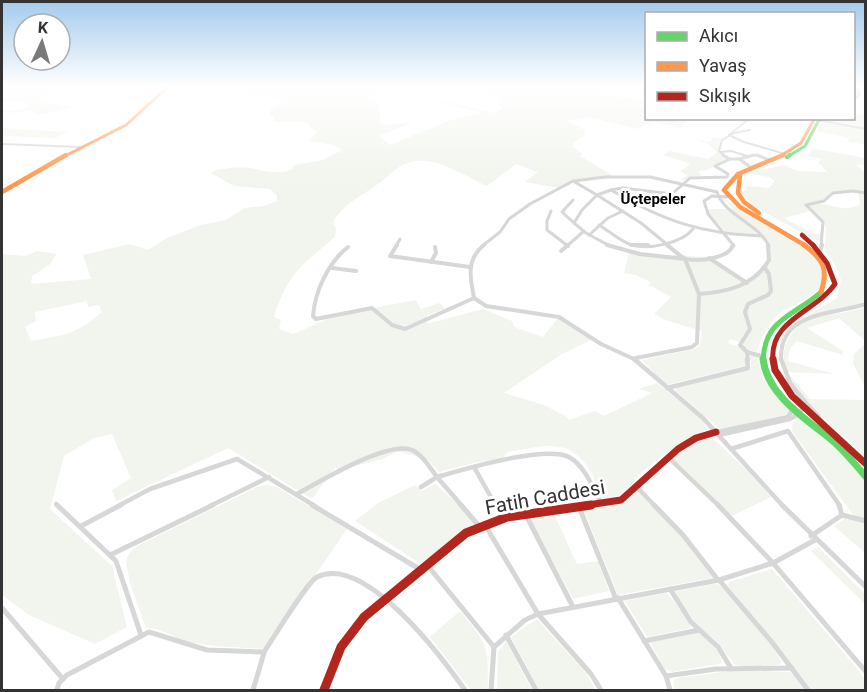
<svg xmlns="http://www.w3.org/2000/svg" width="867" height="692" font-family="Roboto,sans-serif">
  <style>
    .green { fill: #f1f5ed; fill-rule: evenodd }
    .lines { fill: none; stroke-linecap: round; stroke-linejoin: round }
    .street-far4 { stroke: #d7d7d7; stroke-width: 2 }
    .street-far3 { stroke: #d7d7d7; stroke-width: 3 }
    .street-far2 { stroke: #d7d7d7; stroke-width: 4 }
    .street-far1 { stroke: #d7d7d7; stroke-width: 4.5 }
    .street { stroke: #d7d7d7; stroke-width: 5 }
    .fast-far3 { stroke: #63d668; stroke-width: 3 }
    .fast-far2 { stroke: #63d668; stroke-width: 4.5 }
    .fast-far1 { stroke: #63d668; stroke-width: 5 }
    .fast { stroke: #63d668; stroke-width: 7 }
    .slow-far2 { stroke: #ff974d; stroke-width: 3 }
    .slow-far1 { stroke: #ff974d; stroke-width: 4.5 }
    .slow { stroke: #ff974d; stroke-width: 5 }
    .jam-far3 { stroke: #b3261e; stroke-width: 4.5 }
    .jam-far2 { stroke: #b3261e; stroke-width: 5 }
    .jam-far1 { stroke: #b3261e; stroke-width: 7 }
    .jam { stroke: #b3261e; stroke-width: 9 }
    .labels { text-anchor: middle; stroke-width: 6; stroke-linejoin: round; paint-order: stroke }
    .far-neighbourhood-label { font-size: 15px; font-weight: bold; fill: #000; stroke: #fff }
    .near-street-label { font-size: 20px; fill: #333; stroke: #fff }
  </style>
  <rect width="100%" height="100%" fill="#fff"/>
  <g class="green">
    <path d="M2,87V86L93,87L80,90L83,87L62,88L40,97L39,99L42,102L74,107L39,115L31,110L17,113L2,112V111L22,110L31,104L18,101L2,102Z"/>
    <path d="M218,87H374L388,92L366,95C368,97 371,98 374,99C381,104 380,117 380,123L387,125L414,122L379,136L390,145L451,120L482,113L441,102L445,101L496,113L502,108L499,104L503,98L473,88L453,87L441,89L444,87H601L597,93L646,101V104H636L646,106V118L687,119L681,129L653,121L638,129L589,117L565,121L585,130L584,136L574,142L573,147L583,154L580,156L613,176L578,180L559,188L525,182L538,172L516,164L487,186C460,174 425,147 396,169C389,174 383,181 375,186C358,198 344,204 333,222L336,229L335,237C302,265 287,274 274,317L281,320L279,329L293,334L337,315L416,300L421,309L440,303L445,309L427,315V324L483,309L512,321L514,327L543,337L559,317L593,339L562,354L504,393L544,405L567,417L569,420L595,411L604,416L652,393L638,389L657,383L703,420L707,430C685,440 663,454 644,470C628,485 630,495 605,499C597,493 596,479 590,470C568,435 541,447 507,452L503,458L473,463L439,472L428,460L398,451L383,459L338,470L336,467L312,499L228,448L116,501L112,490L131,478L112,434L94,438L64,456L50,509L112,566L127,627L95,644L29,615L2,595V254L26,256L37,251L57,254L49,265L32,276L31,284L91,279L83,255L130,244L148,250L167,238L201,225L226,220L245,208L264,206L277,201V196L270,189L234,186L211,173L216,170C227,169 238,166 250,168C265,170 277,176 293,169L294,165L323,160L342,150L334,145L310,141L317,131L311,128L307,122H273L275,117L269,116L271,108L288,102C271,99 268,95 248,95L243,89L223,91ZM87,301L88,307L99,305L102,312C75,335 65,335 31,341L25,327L36,321L35,312Z"/>
    <path d="M854,114L865,115V145L848,141L850,138L817,131L823,119L854,118Z"/>
    <path d="M2,128L68,132L55,138L2,136Z"/>
    <path d="M713,137L721,139L718,149L727,159L707,170L699,171L701,176L691,177L681,181V179L688,176L680,171L691,164L663,155L670,151L708,159L717,152L708,144L695,139L710,142Z"/>
    <path d="M811,148L865,158V164L856,165L865,172L866,221L864,223L865,301L849,308L805,317L837,298L841,280L835,264L824,250C829,221 826,224 807,206C827,198 842,216 860,204L858,192H864L852,190L832,193L823,200L804,204L810,211L784,218L816,235L822,231L821,240L817,241L753,206L737,192L748,190L746,186L769,188L775,181L769,177L748,173L783,165L798,171L827,172L818,162L822,159L806,156L811,152Z"/>
    <path d="M724,198C729,200 733,206 739,209C747,214 757,216 765,220C789,232 825,252 823,283C813,300 795,303 780,313C769,321 761,338 756,352L745,349L742,343L730,339L728,343L739,347L745,352V366L666,385L642,360L695,349L700,344L702,331L668,321L654,314L671,297L649,285L650,282L636,275L624,273L629,253L709,257L747,283L769,260L770,250L761,236H730L708,213L707,209H733Z"/>
    <path d="M865,307V341L839,318L807,328L843,351V355L797,341L790,348L788,361L834,374L787,372L810,399L865,400V457C843,429 768,384 786,344C790,335 795,327 803,323C822,312 846,315 865,307Z"/>
    <path d="M865,344V387L853,363L854,354Z"/>
    <path d="M753,355L756,356L763,379L790,409V414L720,429L676,391V388L749,370L751,368L750,356Z"/>
    <path d="M801,418L845,456L865,482V519L854,516L792,431L793,422Z"/>
    <path d="M710,436L749,472L771,497L732,516L675,461L674,456L696,441Z"/>
    <path d="M435,484L458,504L475,524L458,534L421,564L355,521L378,503L415,485L422,491Z"/>
    <path d="M267,485L277,487L347,529L269,642L262,649C236,647 210,647 186,641C173,637 159,627 146,628L130,583L126,561L130,552L137,546L257,487Z"/>
    <path d="M640,492L678,533L713,578L618,595L583,508L592,505L621,502Z"/>
    <path d="M553,512L577,564L598,561L609,591L573,599L531,520L533,516Z"/>
    <path d="M846,518L865,523V553L834,526Z"/>
    <path d="M818,547L865,594V604L811,551Z"/>
    <path d="M772,569L860,672L865,680V690H811L728,586L729,582Z"/>
    <path d="M715,584L721,586L769,642L782,662L779,665L742,667L734,664L717,642L697,625L675,594L676,591Z"/>
    <path d="M667,593L689,621L691,628L647,637L625,601Z"/>
    <path d="M460,611C489,646 488,645 488,690H471L430,637Z"/>
    <path d="M537,619L587,674L595,690H539L511,637Z"/>
    <path d="M698,632C708,641 720,649 722,663L672,672L665,669L650,642Z"/>
    <path d="M506,641L532,690H497L498,652Z"/>
    <path d="M737,670L789,672L794,674L805,690H674V680L677,678Z"/>
  </g>
  <g class="lines">
    <g class="street-far4">
      <path d="M750,118L729,135L744,142L785,154"/>
      <path d="M806,118L866,129"/>
      <path d="M2,144L81,147"/>
      <path d="M721,152L731,151L747,156"/>
      <path d="M726,157L719,151L722,140L734,133L750,130"/>
      <path d="M748,157L756,155L761,157"/>
    </g>
    <g class="street-far3">
      <path d="M757,155L769,160"/>
      <path d="M730,159H739L749,166"/>
      <path d="M739,159L754,155"/>
      <path d="M574,181L605,177H650L717,192"/>
      <path d="M611,190L622,188L672,194L690,178L727,177L728,174L715,166L730,159L723,155"/>
      <path d="M717,192C725,216 758,223 769,246"/>
      <path d="M727,197L712,196L704,201L708,214L734,246"/>
      <path d="M573,200L562,212L574,223L582,210L597,195L641,223L669,246"/>
      <path d="M551,211L547,221V230L568,246"/>
      <path d="M574,223L586,233L610,246"/>
      <path d="M599,225C609,231 621,242 632,245C649,250 682,243 693,229"/>
      <path d="M589,235L608,218L623,211"/>
      <path d="M396,246L400,239"/>
      <path d="M482,246L500,232L509,219L530,204L573,181L597,195L611,190C663,221 702,234 762,236"/>
      <path d="M567,246L583,232"/>
      <path d="M821,246L823,222L806,205L824,201L833,193L853,191L866,193"/>
    </g>
    <g class="street-far2">
      <path d="M397,245L390,256L470,267"/>
      <path d="M484,245C466,259 470,278 474,298L486,306L559,317L601,344L636,360"/>
      <path d="M566,245L568,246"/>
      <path d="M607,245L640,254L685,259L699,294L697,343L692,347L636,358"/>
      <path d="M631,245H648"/>
      <path d="M667,245C673,249 680,257 686,259C700,262 729,258 733,245"/>
      <path d="M348,247C328,263 315,291 313,316L316,319L372,308L392,325L405,329L474,298"/>
      <path d="M561,251L568,245"/>
      <path d="M820,252L822,245"/>
      <path d="M709,258L747,283"/>
      <path d="M431,262L436,253L435,247"/>
      <path d="M332,268L356,271"/>
      <path d="M699,294C727,292 754,286 769,260L768,245"/>
      <path d="M747,352L748,360"/>
      <path d="M761,356L747,352L740,345L750,329L745,312L748,304L768,295L771,291L769,274L764,267"/>
      <path d="M781,360C779,311 832,315 866,304"/>
    </g>
    <g class="street-far1">
      <path d="M634,359L703,418L731,449L788,431L840,506"/>
      <path d="M667,388L748,368L747,359"/>
      <path d="M805,402L819,417"/>
      <path d="M717,432L788,417L794,407"/>
      <path d="M719,435L790,419L800,413L805,402L790,383L781,359"/>
      <path d="M731,449L783,506"/>
      <path d="M669,458L719,506"/>
      <path d="M474,467L496,506"/>
      <path d="M637,487L655,506"/>
      <path d="M297,494C319,482 388,440 412,450C423,455 430,468 437,477L421,487"/>
      <path d="M56,504L58,506"/>
      <path d="M118,506L150,489L237,459L315,506"/>
      <path d="M210,506L269,477"/>
      <path d="M462,506L437,477C464,469 545,445 569,457C585,466 593,488 601,503"/>
    </g>
    <g class="street">
      <path d="M57,505L116,561L141,635"/>
      <path d="M312,505L421,570"/>
      <path d="M461,505L479,526"/>
      <path d="M495,505L503,518"/>
      <path d="M654,505L683,535L718,580"/>
      <path d="M782,505L866,587"/>
      <path d="M579,507L616,599"/>
      <path d="M526,515L572,605"/>
      <path d="M842,515L866,521"/>
      <path d="M485,525L538,614L591,674L601,690"/>
      <path d="M81,526L121,505"/>
      <path d="M811,536L842,515L839,505"/>
      <path d="M815,540L773,563L866,672"/>
      <path d="M110,555L213,505"/>
      <path d="M428,566L494,647"/>
      <path d="M719,580L771,641L808,690"/>
      <path d="M670,589L691,622L718,647L731,668"/>
      <path d="M618,598L666,676L670,690"/>
      <path d="M2,608L63,679"/>
      <path d="M506,635L536,690"/>
      <path d="M644,641L699,630"/>
      <path d="M666,676L716,669L792,668"/>
      <path d="M57,690L59,683L67,675L149,632L207,650L264,652C273,639 307,582 317,577C365,554 441,656 465,690"/>
      <path d="M253,690L264,653"/>
      <path d="M491,690L494,647L525,620L538,614L719,580L773,563L718,505"/>
    </g>
    <g class="fast-far3">
      <path d="M858,86L859,92"/>
      <path d="M854,87V95"/>
      <path d="M854,99L859,95L858,89"/>
      <path d="M787,157L805,146L820,118"/>
    </g>
    <path class="fast-far2" d="M787,157L790,155"/>
    <path class="fast-far1" d="M763,360C765,318 794,316 821,292"/>
    <path class="fast" d="M763,359C767,396 808,420 834,442C846,453 856,465 866,477"/>
    <g class="slow-far2">
      <path d="M63,157L126,125L169,86"/>
      <path d="M779,157L801,143L815,118"/>
    </g>
    <g class="slow-far1">
      <path d="M783,155L738,174L724,190L740,207L806,246"/>
      <path d="M740,175L738,193L744,202L759,213"/>
      <path d="M2,192L66,155"/>
    </g>
    <path class="slow" d="M804,245C823,259 829,269 821,292"/>
    <path class="jam-far3" d="M802,235L814,246"/>
    <path class="jam-far2" d="M773,360C769,320 817,311 835,284L827,263L813,245"/>
    <g class="jam-far1">
      <path d="M773,359L775,370L792,396L866,464"/>
      <path d="M581,506L621,500L678,449L696,438L716,432"/>
    </g>
    <path class="jam" d="M324,690L341,647L364,617L466,533L507,517L591,505"/>
  </g>
  <linearGradient id="sky" x2="0" y2="1"><stop stop-color="#a3caec"/><stop offset="0.47" stop-color="#fff"/><stop offset="1" stop-color="#fff" stop-opacity="0"/></linearGradient>
  <rect width="867" height="183" fill="url(#sky)"/>
  <g class="labels">
    <g class="far-neighbourhood-label">
      <text x="653" y="204">Üçtepeler</text>
    </g>
    <g class="near-street-label">
      <text transform="translate(545 497) rotate(-10)" y="7">Fatih Caddesi</text>
    </g>
  </g>
  <rect width="867" height="692" fill="none" stroke="#333333" stroke-width="6"/>
  <rect x="645" y="12" width="210" height="108" fill="#ffffff" stroke="#adadad" stroke-width="1.5"/>
  <rect x="657" y="32" width="30" height="9" fill="#63d668" stroke="#adadad" stroke-width="1.5"/>
  <text x="699" y="42" font-size="18" fill="#333333">Akıcı</text>
  <rect x="657" y="62" width="30" height="9" fill="#ff974d" stroke="#adadad" stroke-width="1.5"/>
  <text x="699" y="72" font-size="18" fill="#333333">Yavaş</text>
  <rect x="657" y="92" width="30" height="9" fill="#b3261e" stroke="#adadad" stroke-width="1.5"/>
  <text x="699" y="102" font-size="18" fill="#333333">Sıkışık</text>
  <g transform="translate(42 42) rotate(4)"><circle r="28" fill="#ffffff" stroke="#adadad" stroke-width="1.5"/>
  <path d="M0-4.5L10 22L0 15L-10 22Z" fill="#7a7a7a"/>
  <text y="-9" font-size="16" font-weight="bold" text-anchor="middle" fill="#333333">K</text>
  </g>
</svg>
